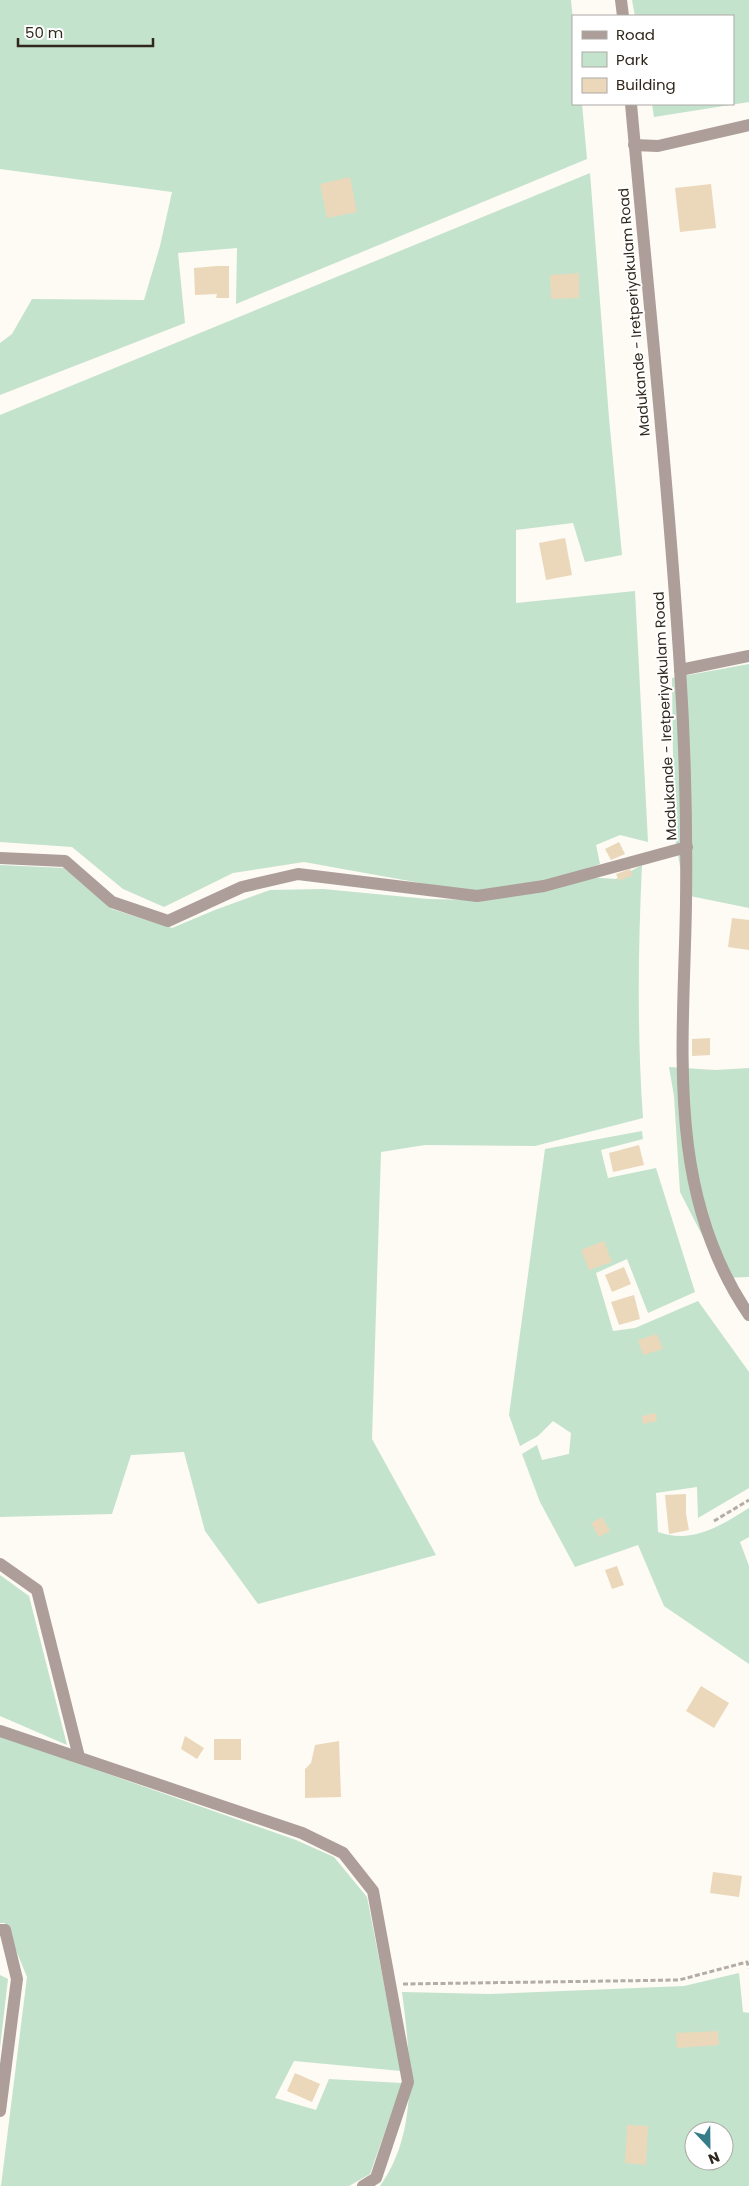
<svg xmlns="http://www.w3.org/2000/svg" width="749" height="2186" font-family="Poppins,sans-serif">
  <style>
    .green { fill: #c3e3cd; fill-rule: evenodd }
    .building { fill: #ebd8bb }
    .lines { fill: none; stroke-linecap: round; stroke-linejoin: round }
    .path { stroke: #b3ada5; stroke-width: 3; stroke-dasharray: 5 2.5; stroke-linecap: butt }
    .minor { stroke: #ad9e99; stroke-width: 12 }
    .labels { text-anchor: middle; stroke-width: 4; stroke-linejoin: round; paint-order: stroke }
    .street-label { font-size: 14px; fill: #30281d; stroke: #fff }
  </style>
  <rect width="100%" height="100%" fill="#fefaf4"/>
  <g class="green">
    <path d="M0,0H571L573,21V104H582L587,159L236,304L237,248L178,253L185,323L0,395V343L12,334L32,299L144,300L160,246L172,192L0,169Z"/>
    <path d="M632,0H749V102L654,117L652,104H733V16H635Z"/>
    <path d="M590,173L609,418L622,555L585,562L573,523L516,530V603L635,591L648,842L620,835L596,845L600,864L544,883L476,893L304,862L233,873L164,907L123,889L72,847L0,842V415Z"/>
    <path d="M749,664V908L685,895L674,832L672,678Z"/>
    <path d="M0,865L64,868L112,909L172,928L215,910L270,890L323,889L428,899L477,900L586,877L616,879L642,865C638,950 637,1033 643,1118L535,1146L425,1145L381,1152L372,1439L436,1555L258,1604L205,1531L184,1452L131,1455L112,1514L0,1517Z"/>
    <path d="M669,1067L715,1070L749,1068V1277L724,1278L680,1192L674,1096Z"/>
    <path d="M642,1131L643,1139L601,1150L608,1178L656,1168L695,1292L648,1313L627,1259L596,1273L613,1331L635,1328L698,1301L749,1372V1488L698,1518L697,1487L656,1493L658,1532C693,1544 720,1526 749,1508V1537L740,1542L749,1566V1664L664,1606L638,1545L575,1567L540,1502L522,1454L537,1445L542,1460L569,1454L571,1433L553,1421L538,1436L520,1446L509,1415L545,1149Z"/>
    <path d="M0,1575L29,1596L67,1745L0,1716Z"/>
    <path d="M0,1736L296,1840L334,1857L367,1897L401,2071L294,2061L275,2098L316,2110L329,2079L402,2083L370,2174L349,2186H1L27,1977L5,1923H0Z"/>
    <path d="M739,1973L743,2012L749,2013V2186H380C420,2130 410,2056 402,1992L489,1994L684,1986ZM694,2131H724V2161H694Z"/>
    <path d="M0,1975L8,1979L0,2048Z"/>
  </g>
  <g class="building">
    <path d="M350,177L357,212L327,218L320,184Z"/>
    <path d="M711,184L716,228L680,232L675,188Z"/>
    <path d="M217,266H229V298H216L217,294L195,295L194,268Z"/>
    <path d="M579,273V298L551,299L550,275Z"/>
    <path d="M565,538L572,575L546,580L539,543Z"/>
    <path d="M619,842L625,854L611,860L605,849Z"/>
    <path d="M630,869L633,875L619,881L616,874Z"/>
    <path d="M732,918L749,920V950L728,947Z"/>
    <path d="M710,1038V1055L692,1056V1039Z"/>
    <path d="M639,1145L644,1165L613,1172L609,1153Z"/>
    <path d="M604,1241L612,1262L589,1270L581,1250Z"/>
    <path d="M624,1267L631,1284L612,1292L605,1275Z"/>
    <path d="M634,1295L640,1319L619,1325L611,1302Z"/>
    <path d="M657,1334L663,1349L643,1355L638,1340Z"/>
    <path d="M656,1413L657,1421L643,1424L642,1416Z"/>
    <path d="M686,1494V1514L689,1530L669,1534L665,1495Z"/>
    <path d="M602,1517L610,1531L599,1537L591,1523Z"/>
    <path d="M617,1566L624,1585L612,1589L605,1570Z"/>
    <path d="M701,1686L729,1703L714,1728L686,1711Z"/>
    <path d="M185,1736L204,1748L197,1759L181,1749Z"/>
    <rect x="214" y="1739" width="27" height="21"/>
    <path d="M339,1741L341,1797L305,1798V1769L311,1763L315,1745Z"/>
    <path d="M713,1872L742,1876L739,1897L710,1893Z"/>
    <path d="M718,2031L719,2045L677,2048L676,2033Z"/>
    <path d="M295,2073L320,2084L312,2102L287,2091Z"/>
    <path d="M627,2125L648,2126L646,2165L625,2163Z"/>
  </g>
  <g class="lines">
    <g class="path">
      <path d="M714,1521L749,1500"/>
      <path d="M403,1984L679,1980L747,1962L749,1968"/>
    </g>
    <g class="minor">
      <path d="M621,0L623,16"/>
      <path d="M631,104C648,292 668,480 680,668C685,746 687,825 686,903C684,1044 664,1191 749,1315"/>
      <path d="M634,145L658,146L749,125"/>
      <path d="M680,670L749,656"/>
      <path d="M0,858L65,861L112,902L168,921L242,887L298,874L477,896L544,886L687,847"/>
      <path d="M0,1564L37,1590L79,1757"/>
      <path d="M0,1731L302,1833L343,1853L373,1891L408,2082L376,2178L363,2186"/>
      <path d="M0,1930H5L17,1979L0,2111"/>
    </g>
  </g>
  <g class="labels">
    <g class="street-label">
      <text transform="translate(634 312) rotate(-95)" y="5">Madukande - Iretperiyakulam Road</text>
      <text transform="translate(665 716) rotate(-93)" y="5">Madukande - Iretperiyakulam Road</text>
    </g>
  </g>
  <rect x="572" y="15" width="162" height="90" fill="#ffffff" stroke="#aca9a5"/>
  <rect x="582" y="31" width="25" height="8" fill="#ad9e99" stroke="#aca9a5"/>
  <text x="616" y="40" font-size="15" fill="#30281d">Road</text>
  <rect x="582" y="52" width="25" height="15" fill="#c3e3cd" stroke="#aca9a5"/>
  <text x="616" y="65" font-size="15" fill="#30281d">Park</text>
  <rect x="582" y="78" width="25" height="15" fill="#ebd8bb" stroke="#aca9a5"/>
  <text x="616" y="90" font-size="15" fill="#30281d">Building</text>
  <g transform="translate(709 2146) rotate(158)"><circle r="24" fill="#ffffff" stroke="#aca9a5"/>
  <path d="M0-4L9 19L0 12L-9 19Z" fill="#367c89"/>
  <text y="-8" font-size="14" font-weight="bold" text-anchor="middle" fill="#30281d">N</text>
  </g>
  <path d="M18 38v8h135v-8" fill="none" stroke="#30281d" stroke-width="2.5"/>
  <text x="25" y="38" font-size="15" fill="#30281d" stroke="#ffffff" stroke-width="4" paint-order="stroke">50 m</text>
</svg>
